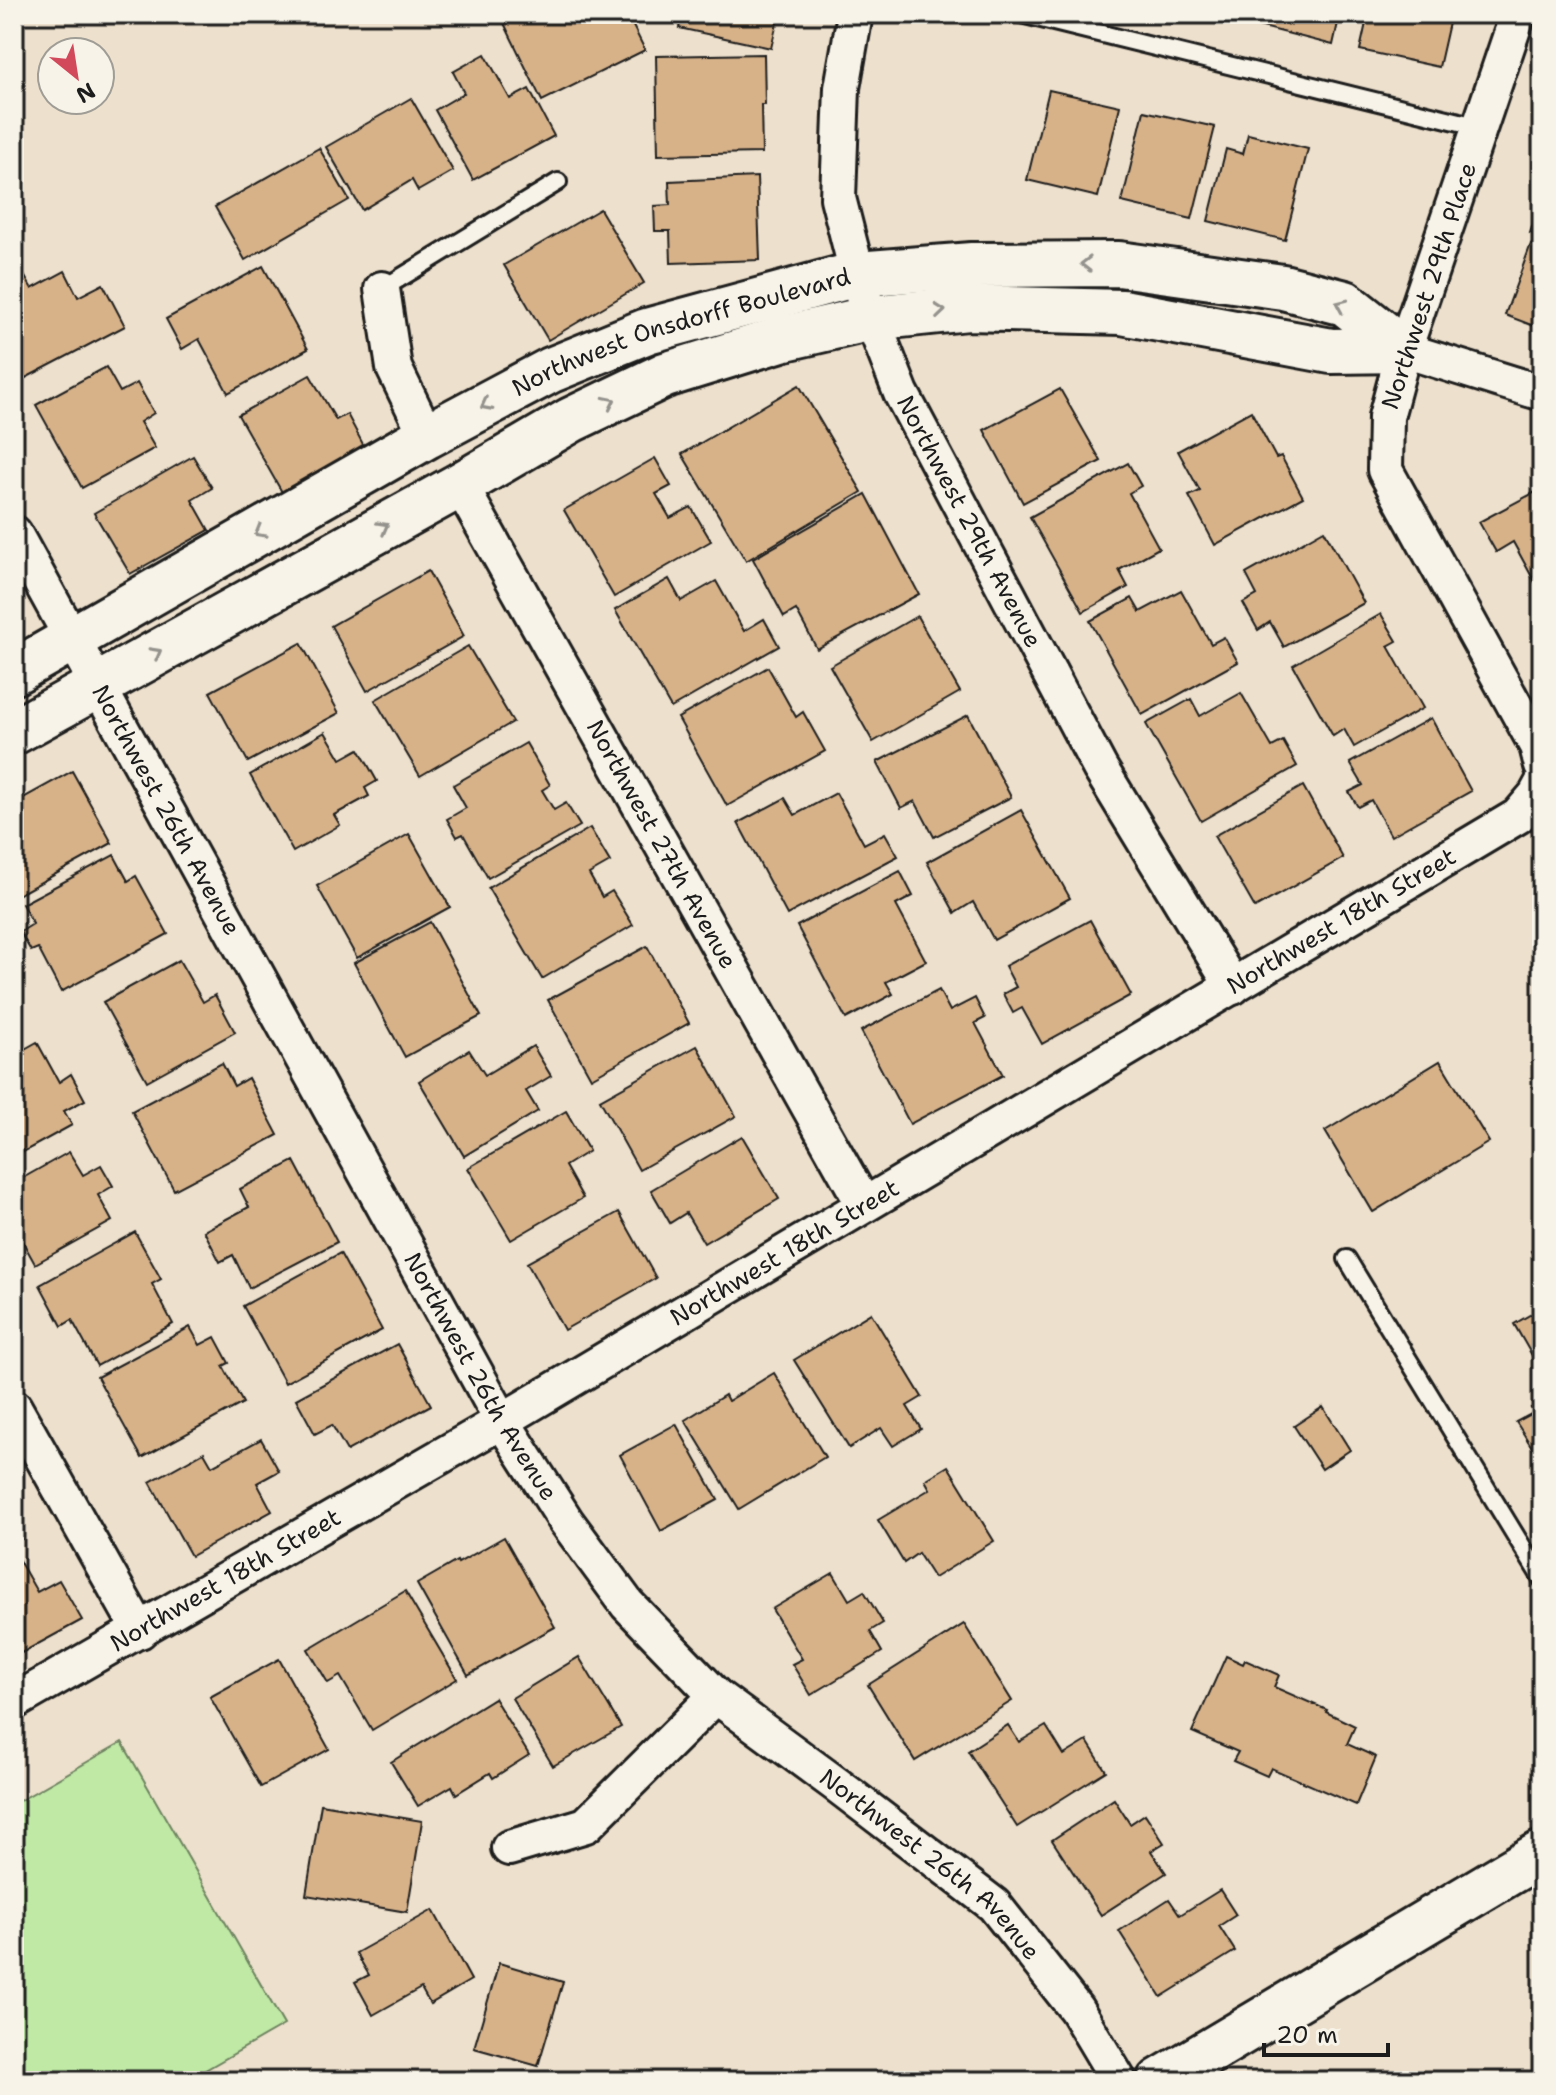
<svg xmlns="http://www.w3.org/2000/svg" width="1556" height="2095" font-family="'Shantell Sans',sans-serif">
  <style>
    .green { fill: #bfe9a5; stroke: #6e8260; stroke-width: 2 }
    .building { fill: #d7b289; stroke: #1c1c1c; stroke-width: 2 }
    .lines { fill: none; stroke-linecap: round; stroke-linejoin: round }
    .lane-casing { stroke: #1c1c1c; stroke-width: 22 }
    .street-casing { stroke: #1c1c1c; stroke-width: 40 }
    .secondary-casing { stroke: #1c1c1c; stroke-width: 50 }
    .lane { stroke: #f7f3e8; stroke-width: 16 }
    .street { stroke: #f7f3e8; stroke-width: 34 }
    .secondary { stroke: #f7f3e8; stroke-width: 44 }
    .oneway { stroke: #94928c }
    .labels { text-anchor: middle; stroke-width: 8; stroke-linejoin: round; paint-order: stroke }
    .street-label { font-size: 24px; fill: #1c1c1c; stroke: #f7f3e8 }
  </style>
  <rect width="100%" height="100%" fill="#ede0cc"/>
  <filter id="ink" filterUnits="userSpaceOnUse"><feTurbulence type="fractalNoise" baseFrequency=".0125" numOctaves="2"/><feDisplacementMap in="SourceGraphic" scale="16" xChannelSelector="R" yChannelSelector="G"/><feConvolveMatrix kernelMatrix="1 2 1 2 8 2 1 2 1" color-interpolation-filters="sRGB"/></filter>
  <g filter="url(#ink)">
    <path class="green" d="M122,1742L284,2025L186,2081H14V1804Z"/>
    <g class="building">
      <path d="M507,14H627L645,50L542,101L501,17Z"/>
      <path d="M682,14H779L771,48L679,28Z"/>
      <path d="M1258,14H1340L1333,45L1255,25Z"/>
      <path d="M1368,14H1451L1439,67L1360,50Z"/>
      <path d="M485,54L510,99L529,89L554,136L473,180L435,110L464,93L453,72Z"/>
      <path d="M764,54L765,105H761L762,153L658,155L656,56Z"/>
      <path d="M1049,90L1120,106L1098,197L1027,180Z"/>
      <path d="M411,98L453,171L418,191L412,180L362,210L326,147Z"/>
      <path d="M1144,111L1215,127L1192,219L1122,202Z"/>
      <path d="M1248,134L1308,149L1285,240L1208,221L1226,149L1243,154Z"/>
      <path d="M319,148L349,200L245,260L215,207Z"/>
      <path d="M757,177L760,260L671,263L670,231H655L654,206L670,205L669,181Z"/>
      <path d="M1542,197V236L1530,233Z"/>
      <path d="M600,209L644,283L548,340L504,265Z"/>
      <path d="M1531,244L1542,248V329L1505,315Z"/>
      <path d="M263,266L308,349L228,393L199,339L182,349L166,319Z"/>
      <path d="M65,271L78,297L103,284L125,326L14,384V280L24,275L32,289Z"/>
      <path d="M106,367L120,392L137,383L154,413L140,422L155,448L82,488L36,405Z"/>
      <path d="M310,375L336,420L347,414L365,448L283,494L238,415Z"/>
      <path d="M799,385L862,492L746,561L682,454Z"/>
      <path d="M1060,389L1101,461L1023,503L984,430Z"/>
      <path d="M1251,411L1276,458L1281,456L1303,497L1215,545L1189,496L1200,491L1178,451Z"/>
      <path d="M193,456L212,488L192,500L209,530L130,574L94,513Z"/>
      <path d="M655,458L671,486L656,494L670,518L691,507L711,541L614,597L564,510Z"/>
      <path d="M1128,463L1141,486L1129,493L1159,548L1119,570L1128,587L1083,612L1030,517Z"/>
      <path d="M1541,489L1542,583L1537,586L1513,542L1496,552L1479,522Z"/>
      <path d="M866,494L919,594L817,649L796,610L784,617L753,559Z"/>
      <path d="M1324,530L1364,603L1284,647L1270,622L1258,630L1243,603L1257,595L1246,574Z"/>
      <path d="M428,571L464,636L367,691L331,626Z"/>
      <path d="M669,579L681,601L716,581L744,631L764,619L779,646L671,708L615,610Z"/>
      <path d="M1181,590L1211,644L1224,637L1238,662L1142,715L1090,621L1132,598L1140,612Z"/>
      <path d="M1381,614L1397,641L1388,646L1423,708L1354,747L1344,729L1333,736L1293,665Z"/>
      <path d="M917,616L960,692L873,742L830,666Z"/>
      <path d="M301,643L339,713L248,762L210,692Z"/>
      <path d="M468,646L513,722L420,776L375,700Z"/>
      <path d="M768,667L796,717L803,712L825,751L727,806L678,718Z"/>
      <path d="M1241,693L1272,747L1283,741L1297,766L1201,821L1146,724L1191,699L1200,716Z"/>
      <path d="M968,715L1011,797L934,837L915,801L901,808L877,762Z"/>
      <path d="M1431,718L1471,791L1391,836L1371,800L1358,807L1349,792L1363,785L1350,763Z"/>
      <path d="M325,732L341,759L359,749L377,781L365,788L369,796L334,815L340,825L293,852L250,775Z"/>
      <path d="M526,743L550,785L542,790L554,810L566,803L580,826L488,878L463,834L457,837L447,819L466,808L453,785Z"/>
      <path d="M72,771L112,843L14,897V803Z"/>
      <path d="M1303,786L1343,858L1255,908L1214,836Z"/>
      <path d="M836,793L864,844L885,833L898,856L787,915L738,823L785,798L795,815Z"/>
      <path d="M1021,810L1070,898L994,940L973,902L955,913L927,862Z"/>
      <path d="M590,828L610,862L589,874L602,897L612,891L633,925L542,979L488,888Z"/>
      <path d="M409,834L450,907L357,958L317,886Z"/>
      <path d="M114,855L128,881L136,876L168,934L61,992L38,948L31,951L20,932L33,924L22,904Z"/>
      <path d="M900,871L913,896L896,905L926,961L886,982L893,994L846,1019L797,926Z"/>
      <path d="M1090,920L1131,995L1042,1044L1022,1008L1013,1013L1003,994L1016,987L1005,966Z"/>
      <path d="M430,922L481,1016L405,1057L354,963Z"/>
      <path d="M647,946L689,1023L591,1078L548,1000Z"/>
      <path d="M179,960L203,1002L215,995L235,1032L147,1081L103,1002Z"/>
      <path d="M939,990L950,1011L975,998L985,1018L975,1023L1003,1075L910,1124L861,1031Z"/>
      <path d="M37,1042L59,1082L71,1074L85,1100L64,1111L72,1125L14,1157V1055Z"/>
      <path d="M533,1046L551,1076L526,1091L538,1111L464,1156L419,1081L469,1050L485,1075Z"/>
      <path d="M697,1046L736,1116L639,1170L600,1100Z"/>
      <path d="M1440,1061L1489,1142L1373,1212L1325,1131Z"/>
      <path d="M222,1063L234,1086L248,1078L278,1135L174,1190L132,1111Z"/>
      <path d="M566,1111L589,1151L565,1166L583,1198L511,1240L468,1168Z"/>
      <path d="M742,1136L779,1199L704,1243L686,1213L670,1223L651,1190Z"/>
      <path d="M69,1152L83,1175L101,1165L113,1186L98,1195L112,1221L35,1264L14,1226V1183Z"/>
      <path d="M294,1161L337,1242L249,1288L233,1255L220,1262L204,1231L249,1207L240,1189Z"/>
      <path d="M619,1212L656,1278L564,1330L527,1263Z"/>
      <path d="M135,1232L161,1279L152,1284L173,1324L97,1366L72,1320L62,1326L40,1285Z"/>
      <path d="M1542,1244V1269L1531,1251Z"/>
      <path d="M340,1253L382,1330L285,1383L243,1306Z"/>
      <path d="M1542,1308V1373L1514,1324Z"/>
      <path d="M871,1313L922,1397L907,1406L921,1429L893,1446L881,1428L849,1448L794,1360Z"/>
      <path d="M190,1327L200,1345L215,1337L229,1363L223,1366L243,1403L142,1458L97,1377Z"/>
      <path d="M397,1344L431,1405L347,1451L332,1425L315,1434L296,1399Z"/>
      <path d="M774,1373L825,1457L739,1509L685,1420L725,1395L728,1401Z"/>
      <path d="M1542,1402V1463L1516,1422L1535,1412L1531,1408Z"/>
      <path d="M1323,1407L1350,1450L1322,1469L1294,1426Z"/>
      <path d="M676,1424L718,1500L661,1531L620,1455Z"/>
      <path d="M261,1439L279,1471L257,1483L272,1511L191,1556L150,1482L204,1452L212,1466Z"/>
      <path d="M948,1466L994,1541L934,1578L918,1553L904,1563L878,1520L930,1489L925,1480Z"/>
      <path d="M14,1524L22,1539L14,1543Z"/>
      <path d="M504,1537L555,1627L468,1675L417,1584L457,1561L458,1563Z"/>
      <path d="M17,1557L37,1592L59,1580L82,1620L14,1657V1559Z"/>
      <path d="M833,1573L849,1600L864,1591L883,1623L870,1631L882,1652L811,1695L792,1664L802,1659L772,1609Z"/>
      <path d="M405,1591L457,1679L372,1730L340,1676L328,1683L308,1649Z"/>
      <path d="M964,1624L1012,1701L915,1761L868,1685Z"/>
      <path d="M1226,1656L1243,1664L1245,1660L1279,1675L1274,1687L1327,1710L1326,1712L1355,1726L1347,1744L1376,1757L1356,1805L1271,1768L1267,1776L1233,1761L1238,1752L1192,1732Z"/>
      <path d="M579,1657L621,1727L553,1766L512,1698Z"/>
      <path d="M279,1659L329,1749L261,1787L210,1697Z"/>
      <path d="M494,1698L529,1755L493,1778L490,1773L456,1794L452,1786L418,1806L391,1762Z"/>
      <path d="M1008,1725L1019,1742L1046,1726L1064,1755L1087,1741L1106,1771L1017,1827L968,1751Z"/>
      <path d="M1114,1799L1130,1824L1145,1814L1164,1843L1151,1851L1166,1873L1101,1915L1052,1840Z"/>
      <path d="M321,1804L422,1821L407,1912L306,1895Z"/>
      <path d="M1220,1890L1236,1915L1219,1926L1235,1951L1161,1997L1119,1931L1169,1899L1180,1915Z"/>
      <path d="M433,1910L471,1980L430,2004L421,1988L373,2015L355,1982L369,1975L356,1953Z"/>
      <path d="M499,1963L563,1982L538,2066L474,2048Z"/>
    </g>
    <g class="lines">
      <defs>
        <g id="lane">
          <path d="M1021,14L1480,127"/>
          <path d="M382,289L558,182"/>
          <path d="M1347,1259L1542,1579"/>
        </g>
        <g id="street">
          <path id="s1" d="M855,14L842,88L838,198L863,296L901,393L1100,768L1233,987"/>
          <path d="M1518,14L1404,350L1386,417L1385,470L1537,746L1542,766"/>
          <path d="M382,289L394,368L427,436"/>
          <path d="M1404,350L1542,393"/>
          <path id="s2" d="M460,485L864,1205"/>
          <path id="s3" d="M14,533L502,1421L566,1521L627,1604L716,1696L837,1785L994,1905L1076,2009L1119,2081"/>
          <path d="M14,1407L140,1631"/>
          <path id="s4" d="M14,1702L502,1421L1518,816L1536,795L1542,784"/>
          <path d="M509,1848L586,1825L716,1696"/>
        </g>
        <g id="secondary">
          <path id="s5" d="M14,672L427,436L551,370L647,331L857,274L972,265L1119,264L1283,287L1345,303L1404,350"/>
          <path d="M14,732L460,485L571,420L665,375L781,339L872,318L968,308L1122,312L1331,351L1404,350"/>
          <path d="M1160,2081L1542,1853"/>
        </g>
      </defs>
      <use href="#lane" class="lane-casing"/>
      <use href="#street" class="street-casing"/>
      <use href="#secondary" class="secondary-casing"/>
      <use href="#lane" class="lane"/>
      <use href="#street" class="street"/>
      <use href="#secondary" class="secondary"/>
    </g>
    <defs><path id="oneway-chevron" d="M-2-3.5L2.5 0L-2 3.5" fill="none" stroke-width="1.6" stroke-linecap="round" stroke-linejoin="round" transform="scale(2)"/></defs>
    <g class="oneway">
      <use href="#oneway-chevron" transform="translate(1086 264) rotate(180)"/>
      <use href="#oneway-chevron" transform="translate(1341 305) rotate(-156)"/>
      <use href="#oneway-chevron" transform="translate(940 311) rotate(-6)"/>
      <use href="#oneway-chevron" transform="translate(610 402) rotate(-26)"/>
      <use href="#oneway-chevron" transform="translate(486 405) rotate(152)"/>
      <use href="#oneway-chevron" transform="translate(383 527) rotate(-29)"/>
      <use href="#oneway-chevron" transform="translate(260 532) rotate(150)"/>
      <use href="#oneway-chevron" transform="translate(156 653) rotate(-29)"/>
    </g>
  </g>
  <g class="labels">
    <g class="street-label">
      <text transform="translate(1429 286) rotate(-72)" y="8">Northwest 29th Place</text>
      <text dy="8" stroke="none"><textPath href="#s5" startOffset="752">Northwest Onsdorff Boulevard</textPath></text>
      <text dy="8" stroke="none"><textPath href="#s1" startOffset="536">Northwest 29th Avenue</textPath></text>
      <text dy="8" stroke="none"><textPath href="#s3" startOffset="316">Northwest 26th Avenue</textPath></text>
      <text dy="8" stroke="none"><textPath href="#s2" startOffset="412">Northwest 27th Avenue</textPath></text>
      <text dy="8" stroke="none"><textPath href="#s4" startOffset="1540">Northwest 18th Street</textPath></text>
      <text dy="8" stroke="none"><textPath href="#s4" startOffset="892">Northwest 18th Street</textPath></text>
      <text dy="8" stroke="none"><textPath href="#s3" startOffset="964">Northwest 26th Avenue</textPath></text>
      <text dy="8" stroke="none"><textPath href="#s4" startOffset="244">Northwest 18th Street</textPath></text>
      <text dy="8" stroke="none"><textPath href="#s3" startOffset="1636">Northwest 26th Avenue</textPath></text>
    </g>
  </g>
  <rect width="1556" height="2095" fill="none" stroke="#f7f3e8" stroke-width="48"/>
  <rect x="24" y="24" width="1508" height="2047" fill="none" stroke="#1c1c1c" stroke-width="3" filter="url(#ink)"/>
  <g transform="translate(76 76) rotate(150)"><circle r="38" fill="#f7f3e8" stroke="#9f9d96" stroke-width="2"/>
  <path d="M0-6L14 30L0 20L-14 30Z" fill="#d1495b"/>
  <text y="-12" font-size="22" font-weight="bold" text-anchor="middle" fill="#1c1c1c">N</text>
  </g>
  <path d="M1264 2043v12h124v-12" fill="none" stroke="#1c1c1c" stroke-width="4"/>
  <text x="1276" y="2043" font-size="24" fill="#1c1c1c" stroke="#f7f3e8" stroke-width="6" paint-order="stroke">20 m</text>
</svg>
